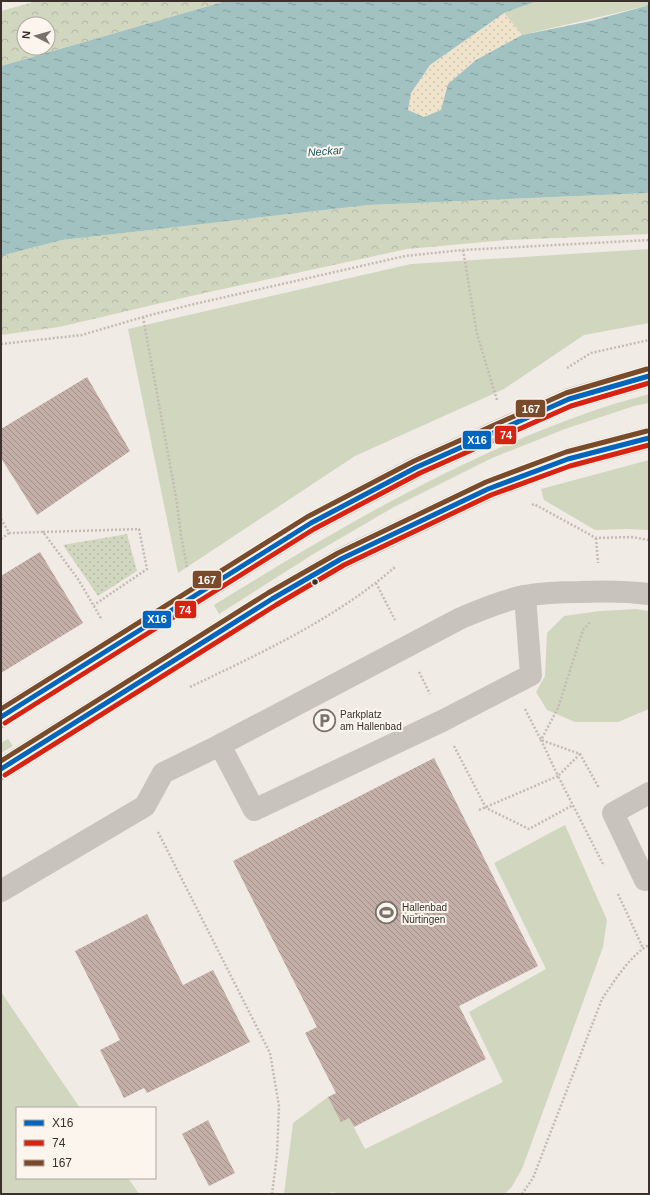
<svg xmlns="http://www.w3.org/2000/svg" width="650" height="1195" font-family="Helvetica,sans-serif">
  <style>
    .grass { fill: #d1d6bf }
    .forest { fill: url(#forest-crowns); fill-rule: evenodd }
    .sand { fill: url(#sand-dots) }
    .park { fill: url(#park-dots) }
    .water { fill: url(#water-ripples) }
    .building { fill: url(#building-back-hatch) }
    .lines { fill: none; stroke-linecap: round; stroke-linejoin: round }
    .path { stroke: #c2bbb6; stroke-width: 2.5; stroke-dasharray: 2 2; stroke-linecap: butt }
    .minor { stroke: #c9c3be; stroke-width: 22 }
    .primary { stroke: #b8b1ad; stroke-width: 22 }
    .bus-1-casing { stroke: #fbf5ee; stroke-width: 8 }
    .bus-2-casing { stroke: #fbf5ee; stroke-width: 8 }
    .bus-3-casing { stroke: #fbf5ee; stroke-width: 8 }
    .bus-1 { stroke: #0065bd; stroke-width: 5 }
    .bus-2 { stroke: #d62413; stroke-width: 5 }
    .bus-3 { stroke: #7a4b2a; stroke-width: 5 }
    .bus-dot { fill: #3b302b; stroke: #fbf5ee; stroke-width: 1.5 }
    .labels { text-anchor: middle; stroke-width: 4; stroke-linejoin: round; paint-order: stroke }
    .poi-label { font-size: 10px; fill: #3b302b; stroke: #fbf5ee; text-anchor: start }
    .water-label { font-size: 11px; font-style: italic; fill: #1f5a5e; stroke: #fbf5ee }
    .line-badge { stroke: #fbf5ee; stroke-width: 1.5 }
    .badge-label { font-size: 11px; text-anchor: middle; font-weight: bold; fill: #fff }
  </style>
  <defs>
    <pattern id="forest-crowns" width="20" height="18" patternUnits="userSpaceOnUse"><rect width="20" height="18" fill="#d1d6bf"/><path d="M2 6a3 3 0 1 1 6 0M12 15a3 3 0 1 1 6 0" fill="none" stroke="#b4b8a4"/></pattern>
    <pattern id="sand-dots" width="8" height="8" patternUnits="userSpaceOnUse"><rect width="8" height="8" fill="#efe3cc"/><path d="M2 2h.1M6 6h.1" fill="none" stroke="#cec3af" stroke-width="1.8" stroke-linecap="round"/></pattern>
    <pattern id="park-dots" width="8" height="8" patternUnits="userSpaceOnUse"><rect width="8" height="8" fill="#d1d6bf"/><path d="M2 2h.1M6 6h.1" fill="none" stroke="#b4b8a4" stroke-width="1.8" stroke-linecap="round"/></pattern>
    <pattern id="water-ripples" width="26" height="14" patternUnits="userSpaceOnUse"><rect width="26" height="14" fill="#a1c2c1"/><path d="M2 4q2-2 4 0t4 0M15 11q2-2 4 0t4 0" fill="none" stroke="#849e9d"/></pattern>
    <pattern id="building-back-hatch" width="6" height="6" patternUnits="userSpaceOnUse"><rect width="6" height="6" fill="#c3afa7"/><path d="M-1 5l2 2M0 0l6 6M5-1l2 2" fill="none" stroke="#a08f88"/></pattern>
  </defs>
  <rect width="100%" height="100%" fill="#f0ebe5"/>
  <g class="grass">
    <path d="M537,1H649V3L646,6L522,35L504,13Z"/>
    <path d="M649,249V323L584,335L504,389L355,456L178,573L128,329L411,264Z"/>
    <path d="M649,394V403L634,406L565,429L492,458L394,507L315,553L219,614L214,605C313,544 413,484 520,439C551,426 582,414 614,404C626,401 637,397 649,394Z"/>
    <path d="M649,460V530L627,529L595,530L544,500L541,489Z"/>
    <path d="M636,609L649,611V709L618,722H575L547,710L536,692L545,676L547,633L564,616L600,611Z"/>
    <path d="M8,739L13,746L1,753V743Z"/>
    <path d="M565,825L607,920L603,947L522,1169L511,1188L504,1194H335V1192L319,1194H284L293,1123L328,1097L349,1118L365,1149L503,1082L469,1012L546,969L494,863Z"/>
    <path d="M1,992L80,1108H17V1178H128L139,1194H1Z"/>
  </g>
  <g class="forest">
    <path d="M37,1H226L1,66V11ZM24,24H48V48H24Z"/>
    <path d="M649,193V234L506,240L407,249L191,296L59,327L1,335V256L62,240L369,205Z"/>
  </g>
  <path class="sand" d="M504,13L522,35L476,60L448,84L441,110L424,117L408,110L411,93L430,65Z"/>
  <path class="park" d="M127,534L137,571L98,596L63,545Z"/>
  <path class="water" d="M226,1H537L504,13L430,65L411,93L408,110L424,117L441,110L448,84L476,60L522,35L591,21L646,6L649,3V193L369,205L62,240L1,256V66Z"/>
  <g class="building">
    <path d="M87,377L130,451L37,515L1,458V429Z"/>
    <path d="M40,552L83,623L1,673V576Z"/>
    <path d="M434,758L538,966L459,1006L486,1059L354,1127L349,1118L341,1122L328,1097L336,1093L305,1033L317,1027L233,861Z"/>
    <path d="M147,914L183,985L213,970L250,1042L147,1093L144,1088L124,1098L100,1050L120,1040L75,951Z"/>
    <path d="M208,1120L235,1173L209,1186L182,1134Z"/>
  </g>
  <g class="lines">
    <g class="path">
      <path d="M463,250L477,334L497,400"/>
      <path d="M143,317L177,503L181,535L187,567"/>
      <path d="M1,344L82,335L143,317L190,305L405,256L463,250L649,240"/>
      <path d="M567,368L591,353L649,340"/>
      <path d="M532,505L534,504L596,538L632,537L649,540"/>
      <path d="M1,519L9,533L43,532L78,579L102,620"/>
      <path d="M43,532L139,529L147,569L94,605"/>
      <path d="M596,538L598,563"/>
      <path d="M1,539L9,533"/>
      <path d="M376,583L395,620"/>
      <path d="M419,672L430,694"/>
      <path d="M190,687C261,653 335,619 395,567"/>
      <path d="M525,709L541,740L580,754L599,788"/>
      <path d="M454,746L486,808L529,829L573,805"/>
      <path d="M580,754L558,776L604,866"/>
      <path d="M479,810L558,776L541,740L558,708L583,630L591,621"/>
      <path d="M158,832L270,1053L279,1106L277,1155L272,1194"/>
      <path d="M618,894L643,948"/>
      <path d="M522,1194L533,1178L602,999C613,983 631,954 649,945"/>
    </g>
    <g class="minor">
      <path d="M220,745L254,810L442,721L531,675L525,596"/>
      <path d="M649,793L613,813L645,880L649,878"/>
      <path d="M1,891L145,806L163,773L220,745L461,618C482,609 502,601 524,596C542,593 561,592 579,592C602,591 626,591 649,594"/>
    </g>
    <g class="primary">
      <path d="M1,717L311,523L417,467L569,399L649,376"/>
      <path d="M1,769L272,599L341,559L488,489L568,459L649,438"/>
    </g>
    <defs>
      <g id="bus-1">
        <path d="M1,717L311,523L417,467L569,399L649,376"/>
        <path d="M1,769L272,599L341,559L488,489L568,459L649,438"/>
      </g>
      <g id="bus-2">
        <path d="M5,723L314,529L420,473L571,406L649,383"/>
        <path d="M5,775L276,605L344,565L491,495L570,466L649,445"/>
      </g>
      <g id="bus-3">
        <path d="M1,709L307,517L414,461L566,393L647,369"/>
        <path d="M1,761L268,593L338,553L486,482L566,452L647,431"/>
      </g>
    </defs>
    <use href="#bus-1" class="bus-1-casing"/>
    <use href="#bus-2" class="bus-2-casing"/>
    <use href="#bus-3" class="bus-3-casing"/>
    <use href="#bus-1" class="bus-1"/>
    <use href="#bus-2" class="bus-2"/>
    <use href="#bus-3" class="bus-3"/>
  </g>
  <defs>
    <symbol id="parking-ring" viewBox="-11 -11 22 22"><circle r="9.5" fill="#fbf5ee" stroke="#7a716c" stroke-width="1.5"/><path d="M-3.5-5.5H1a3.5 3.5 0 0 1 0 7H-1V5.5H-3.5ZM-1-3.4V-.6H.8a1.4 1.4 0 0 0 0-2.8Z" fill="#7a716c"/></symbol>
    <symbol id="stadium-ring" viewBox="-11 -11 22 22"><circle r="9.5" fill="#fbf5ee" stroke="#7a716c" stroke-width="1.5"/><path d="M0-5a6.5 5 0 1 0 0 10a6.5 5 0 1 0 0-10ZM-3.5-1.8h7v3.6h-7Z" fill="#7a716c"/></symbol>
  </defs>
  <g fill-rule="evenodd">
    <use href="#parking-ring" x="312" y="708" width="25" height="25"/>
    <use href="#stadium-ring" x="374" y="900" width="25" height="25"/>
  </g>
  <circle class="bus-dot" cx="315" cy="582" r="3.5"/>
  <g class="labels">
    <g class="poi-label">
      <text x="340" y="718">Parkplatz<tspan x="340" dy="12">am Hallenbad</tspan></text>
      <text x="402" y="911">Hallenbad<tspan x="402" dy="12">Nürtingen</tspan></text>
    </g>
    <g class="water-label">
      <text transform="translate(325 151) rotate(-4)" y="4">Neckar</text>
    </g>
  </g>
  <g class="line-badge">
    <rect x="515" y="399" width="31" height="19" rx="4" fill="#7a4b2a"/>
    <rect x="494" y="425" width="23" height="20" rx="4" fill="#d62413"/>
    <rect x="462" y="430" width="30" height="20" rx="4" fill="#0065bd"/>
    <rect x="192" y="570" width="30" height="19" rx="4" fill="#7a4b2a"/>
    <rect x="174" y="600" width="23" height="19" rx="4" fill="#d62413"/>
    <rect x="142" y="610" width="30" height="19" rx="4" fill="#0065bd"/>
  </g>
  <g class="badge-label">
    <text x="531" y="413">167</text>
    <text x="506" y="439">74</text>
    <text x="477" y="444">X16</text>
    <text x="207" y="584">167</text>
    <text x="185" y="614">74</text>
    <text x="157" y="623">X16</text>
  </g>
  <rect width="650" height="1195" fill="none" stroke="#3b302b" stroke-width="4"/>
  <rect x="16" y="1107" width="140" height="72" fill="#fbf5ee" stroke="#aea6a0"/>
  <rect x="24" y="1120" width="20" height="6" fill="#0065bd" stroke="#aea6a0"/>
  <text x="52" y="1127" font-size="12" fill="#3b302b">X16</text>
  <rect x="24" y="1140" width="20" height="6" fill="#d62413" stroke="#aea6a0"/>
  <text x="52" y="1147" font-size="12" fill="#3b302b">74</text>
  <rect x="24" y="1160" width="20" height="6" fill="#7a4b2a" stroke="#aea6a0"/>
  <text x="52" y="1167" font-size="12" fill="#3b302b">167</text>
  <g transform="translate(36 36) rotate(276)"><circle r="19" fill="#fbf5ee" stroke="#aea6a0"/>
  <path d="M0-3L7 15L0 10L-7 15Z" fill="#7a716c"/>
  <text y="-6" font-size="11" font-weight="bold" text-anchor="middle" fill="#3b302b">N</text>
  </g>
</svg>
